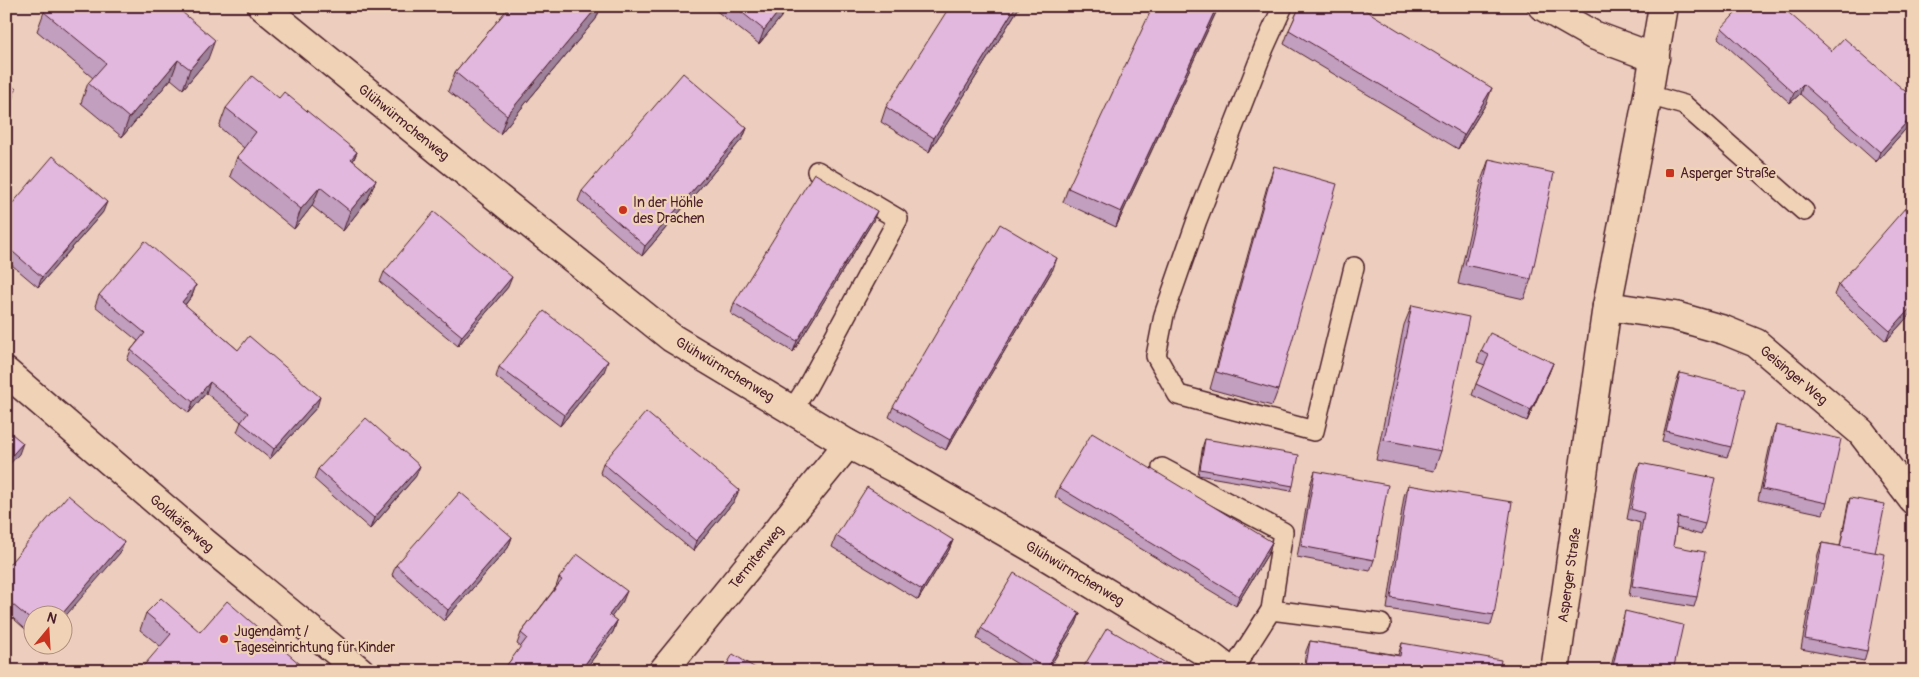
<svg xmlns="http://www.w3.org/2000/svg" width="1919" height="677" font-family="Pangolin,sans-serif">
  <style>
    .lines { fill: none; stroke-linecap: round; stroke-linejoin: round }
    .service-casing { stroke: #4a1f2b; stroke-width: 22 }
    .minor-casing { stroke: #4a1f2b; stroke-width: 31 }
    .service { stroke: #f0d3b6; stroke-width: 19 }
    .minor { stroke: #f0d3b6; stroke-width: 28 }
    .wall { fill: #c29ebf; stroke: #4a1f2b }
    .shaded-wall { fill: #9e819b; stroke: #4a1f2b }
    .building { fill: #e2b8de; stroke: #4a1f2b }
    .poi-dot { fill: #c8321e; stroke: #f0d3b6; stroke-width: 2 }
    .labels { text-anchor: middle; stroke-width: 4.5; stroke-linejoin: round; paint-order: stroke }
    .street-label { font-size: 14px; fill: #4a1f2b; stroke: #f0d3b6 }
    .poi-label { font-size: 14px; fill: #4a1f2b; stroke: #f0d3b6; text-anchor: start }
  </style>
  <rect width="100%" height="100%" fill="#edcebe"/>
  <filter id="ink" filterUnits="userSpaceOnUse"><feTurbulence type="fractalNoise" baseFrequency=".02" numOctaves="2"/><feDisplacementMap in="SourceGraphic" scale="10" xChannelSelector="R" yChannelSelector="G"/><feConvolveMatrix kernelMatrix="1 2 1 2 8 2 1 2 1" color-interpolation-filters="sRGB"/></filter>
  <g filter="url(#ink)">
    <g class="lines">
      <defs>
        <g id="service">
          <path d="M1283,6L1264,48L1197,220L1164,315L1156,356L1178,395L1314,431L1354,267"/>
          <path d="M1648,95L1684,105L1804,211"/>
          <path d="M792,410L807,387L898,219L817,171"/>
          <path d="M1162,468L1283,532L1271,610L1232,671"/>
          <path d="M1271,610L1381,624"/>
        </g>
        <g id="minor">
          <path d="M262,6L442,153L672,338L848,444L896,469L1031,547L1208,654L1230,671"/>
          <path d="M1542,6L1593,35L1655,58"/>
          <path d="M1607,306L1675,316L1724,330L1756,343L1861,432L1913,500"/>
          <path d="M6,372L205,543L360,671"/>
          <path d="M663,671L848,444"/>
          <path d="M1555,671L1607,306L1648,95L1663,6"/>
        </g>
      </defs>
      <use href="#service" class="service-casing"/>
      <use href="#minor" class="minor-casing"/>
      <use href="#service" class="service"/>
      <use href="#minor" class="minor"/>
    </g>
    <g class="wall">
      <path d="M510,6H601L596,19L500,134L448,91L455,72Z"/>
      <path d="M715,6H790L759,44L714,9Z"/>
      <path d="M1020,6L929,152L881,122L886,107Z"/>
      <path d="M1219,6L1116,227L1063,202L1068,188Z"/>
      <path d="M1300,6H1364L1363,9L1487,102L1458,149L1284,44L1289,30Z"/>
      <path d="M44,12L208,59L183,89L171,79L122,137L81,103L88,83L93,78L37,31Z"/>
      <path d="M1722,28L1832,51L1913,98V121L1876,162L1800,94L1790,103L1718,38Z"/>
      <path d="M279,98L357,152L353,161L376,180L368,199L343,231L312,206L294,229L230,176L237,157L244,148L219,127L226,108Z"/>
      <path d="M747,128L743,138L642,256L578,201L582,191Z"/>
      <path d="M1489,159L1531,279L1524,299L1458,284L1482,178Z"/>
      <path d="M1274,166L1278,390L1272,406L1210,389L1268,183Z"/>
      <path d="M6,211L103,212L38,287L6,260Z"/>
      <path d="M873,221L793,352L731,314L734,303Z"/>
      <path d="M1053,269L946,450L889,417L893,407Z"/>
      <path d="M384,272L508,287L458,346L380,282Z"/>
      <path d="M196,285L192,296L185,305L238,350L317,407L270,459L237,432L241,422L206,393L189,413L127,360L131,350L138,341L95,306L99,295Z"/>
      <path d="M1838,285L1913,311L1886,341L1834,295Z"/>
      <path d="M1412,305L1441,451L1434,471L1376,460L1404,325Z"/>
      <path d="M1481,351L1553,363L1549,373L1527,421L1472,395L1476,384L1485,365L1477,362Z"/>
      <path d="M499,367L604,372L560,426L496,377Z"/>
      <path d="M1680,373L1731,447L1727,457L1662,441L1676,383Z"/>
      <path d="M1776,425L1827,503L1823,514L1758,500L1772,436Z"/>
      <path d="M1205,439L1293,486L1291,491L1198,475L1203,445Z"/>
      <path d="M603,463L735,500L693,551L600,473Z"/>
      <path d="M1640,463L1705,524L1701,535L1676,528L1673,546L1697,597L1694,607L1629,596L1640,523L1627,519L1636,473Z"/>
      <path d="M318,469L416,476L370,529L314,479Z"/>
      <path d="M1315,471L1374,560L1370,571L1297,557L1311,482Z"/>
      <path d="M1408,485L1494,615L1491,625L1387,609L1404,496Z"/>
      <path d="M1059,487L1272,542L1269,552L1236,606L1055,497Z"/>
      <path d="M1850,498L1875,553L1867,651L1864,661L1801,649L1818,554L1822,543L1840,546L1848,504Z"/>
      <path d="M836,536L953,540L949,550L918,600L832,547Z"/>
      <path d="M512,537L508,548L444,621L392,575L396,565Z"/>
      <path d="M120,553L32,614V635L6,612V568Z"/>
      <path d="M559,578L623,601L611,617L617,621L613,632L584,671H505L507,665L521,647L517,644L521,633L556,587Z"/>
      <path d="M1625,611L1673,671H1610L1622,622Z"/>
      <path d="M146,613L308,671L160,646L140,630Z"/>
      <path d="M1080,613L1076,624L1047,671H1029L977,639L981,628Z"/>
      <path d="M1310,641L1398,655L1402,643L1499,671H1303L1306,651Z"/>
    </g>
    <g class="shaded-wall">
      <path d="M598,6H601L596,19L500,134L507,115Z"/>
      <path d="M783,6H790L759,44L764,30Z"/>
      <path d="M1016,6H1020L929,152L934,138Z"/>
      <path d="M1217,6H1219L1116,227L1121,212Z"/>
      <path d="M215,40L208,59L183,89L190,69Z"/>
      <path d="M178,60L171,79L122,137L129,118Z"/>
      <path d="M1803,84L1800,94L1790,103L1794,93Z"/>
      <path d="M1492,88L1487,102L1458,149L1464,135Z"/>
      <path d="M16,89L9,108L6,112V100Z"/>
      <path d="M1913,115V121L1876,162L1880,152Z"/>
      <path d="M747,128L743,138L642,256L645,246Z"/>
      <path d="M357,152L349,171L351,159Z"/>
      <path d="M376,180L368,199L343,231L350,211Z"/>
      <path d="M320,187L312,206L294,229L301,209Z"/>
      <path d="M107,202L103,212L38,287L42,277Z"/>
      <path d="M877,211L873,221L793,352L797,341Z"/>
      <path d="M1057,258L1053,269L946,450L950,440Z"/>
      <path d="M512,277L508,287L458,346L462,336Z"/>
      <path d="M196,285L192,296L178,313L182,302Z"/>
      <path d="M1913,305V311L1886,341L1890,331Z"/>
      <path d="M608,361L604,372L560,426L564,415Z"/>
      <path d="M1553,363L1549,373L1527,421L1531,410Z"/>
      <path d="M210,382L206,393L189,413L193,402Z"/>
      <path d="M320,397L317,407L270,459L274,449Z"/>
      <path d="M23,443L19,454L6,468V462Z"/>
      <path d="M420,466L416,476L370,529L374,518Z"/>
      <path d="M739,490L735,500L693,551L696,541Z"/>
      <path d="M512,537L508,548L444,621L448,610Z"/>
      <path d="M953,540L949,550L918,600L922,590Z"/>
      <path d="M124,542L120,553L62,620V614Z"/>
      <path d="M1272,542L1269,552L1236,606L1239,596Z"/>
      <path d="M627,591L623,601L605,626L609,615Z"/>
      <path d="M1080,613L1076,624L1047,671H1045Z"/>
      <path d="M617,621L613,632L584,671H580Z"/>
    </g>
    <g class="building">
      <path d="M49,6H175L215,40L190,69L178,60L129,118L88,83L106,63L44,12Z"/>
      <path d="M510,6H598L507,115L455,72Z"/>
      <path d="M734,6H783L764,30Z"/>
      <path d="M950,6H1016L934,138L886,107Z"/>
      <path d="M1153,6H1217L1121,212L1068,188Z"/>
      <path d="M1300,6H1362V8L1492,88L1464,135L1289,30Z"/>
      <path d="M1742,6H1781L1832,51L1844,38L1913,98V115L1880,152L1803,84L1794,93L1722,28Z"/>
      <path d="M683,73L747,128L645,246L582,191Z"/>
      <path d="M252,76L279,98L284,92L357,152L351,159L376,180L350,211L320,187L301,209L237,157L256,132L226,108Z"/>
      <path d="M6,80L16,89L6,100Z"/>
      <path d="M53,156L107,202L42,277L6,246V211Z"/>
      <path d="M1489,159L1554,173L1531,279L1465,265Z"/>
      <path d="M1274,166L1337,184L1278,390L1216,372Z"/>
      <path d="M814,173L877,211L797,341L734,303Z"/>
      <path d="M1913,199V305L1890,331L1838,285Z"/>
      <path d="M434,212L512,277L462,336L384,272Z"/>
      <path d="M1000,224L1057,258L950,440L893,407Z"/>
      <path d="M145,241L196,285L182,302L238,350L249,336L320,397L274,449L241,422L248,413L210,382L193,402L131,350L145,333L99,295Z"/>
      <path d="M1412,305L1469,317L1441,451L1384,440Z"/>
      <path d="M544,311L608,361L564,415L499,367Z"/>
      <path d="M1490,333L1553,363L1531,410L1476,384L1489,355L1481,351Z"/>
      <path d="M1680,373L1745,389L1731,447L1666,431Z"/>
      <path d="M646,412L739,490L696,541L603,463Z"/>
      <path d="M366,418L420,466L374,518L318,469Z"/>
      <path d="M1776,425L1841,439L1827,503L1762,489Z"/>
      <path d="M6,429L23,443L6,462Z"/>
      <path d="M1092,433L1272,542L1239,596L1059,487Z"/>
      <path d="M1205,439L1299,455L1293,486L1200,469Z"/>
      <path d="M1640,463L1715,478L1705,524L1678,517L1673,546L1705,552L1697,597L1632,586L1644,513L1631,509Z"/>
      <path d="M1315,471L1388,485L1374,560L1301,546Z"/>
      <path d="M1408,485L1512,502L1494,615L1391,598Z"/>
      <path d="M867,487L953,540L922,590L836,536Z"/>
      <path d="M460,492L512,537L448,610L396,565Z"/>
      <path d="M68,495L124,542L62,614H32V621L6,599V568Z"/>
      <path d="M1850,498L1885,504L1875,553L1840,547Z"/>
      <path d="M1822,543L1885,554L1867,651L1805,639Z"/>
      <path d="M577,554L627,591L609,615L617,621L580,671H514L507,665L527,638L521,633L562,580L559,578Z"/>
      <path d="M1014,573L1080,613L1046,669L981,628Z"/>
      <path d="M161,598L200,632L227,601L308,671H139L171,634L146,613Z"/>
      <path d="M1625,611L1683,625L1673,671H1612Z"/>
      <path d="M1107,628L1179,671H1081Z"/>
      <path d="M1310,641L1400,656L1402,643L1501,660L1499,671H1305Z"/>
      <path d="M733,654L760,671H723Z"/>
      <path d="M908,663L921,671H904Z"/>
    </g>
  </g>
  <g class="poi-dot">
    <rect x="1665" y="168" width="10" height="10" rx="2.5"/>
    <circle cx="623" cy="210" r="5"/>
    <circle cx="224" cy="639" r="5"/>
  </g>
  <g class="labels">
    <g class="street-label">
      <text transform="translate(404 122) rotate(39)" y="5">Glühwürmchenweg</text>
      <text transform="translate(725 369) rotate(31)" y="5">Glühwürmchenweg</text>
      <text transform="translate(1794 375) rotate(40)" y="5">Geisinger Weg</text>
      <text transform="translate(182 523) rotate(41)" y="5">Goldkäferweg</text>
      <text transform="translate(756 557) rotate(-51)" y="5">Termitenweg</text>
      <text transform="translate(1075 573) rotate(31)" y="5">Glühwürmchenweg</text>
      <text transform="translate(1569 575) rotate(-82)" y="5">Asperger Straße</text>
    </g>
    <g class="poi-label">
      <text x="1680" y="178">Asperger Straße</text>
      <text x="633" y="207">In der Höhle<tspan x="633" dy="16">des Drachen</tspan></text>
      <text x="234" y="636">Jugendamt /<tspan x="234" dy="16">Tageseinrichtung für Kinder</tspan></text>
    </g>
  </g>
  <rect width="1919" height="677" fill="none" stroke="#f0d3b6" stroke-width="25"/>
  <rect x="12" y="12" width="1894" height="652" fill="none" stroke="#4a1f2b" stroke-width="2" filter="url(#ink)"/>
  <g transform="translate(48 630) rotate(18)"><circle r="24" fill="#f0d3b6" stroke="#ae8b7e"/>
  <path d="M0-4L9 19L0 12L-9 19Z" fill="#c8321e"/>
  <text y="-8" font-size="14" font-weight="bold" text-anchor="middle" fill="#4a1f2b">N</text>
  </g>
</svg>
